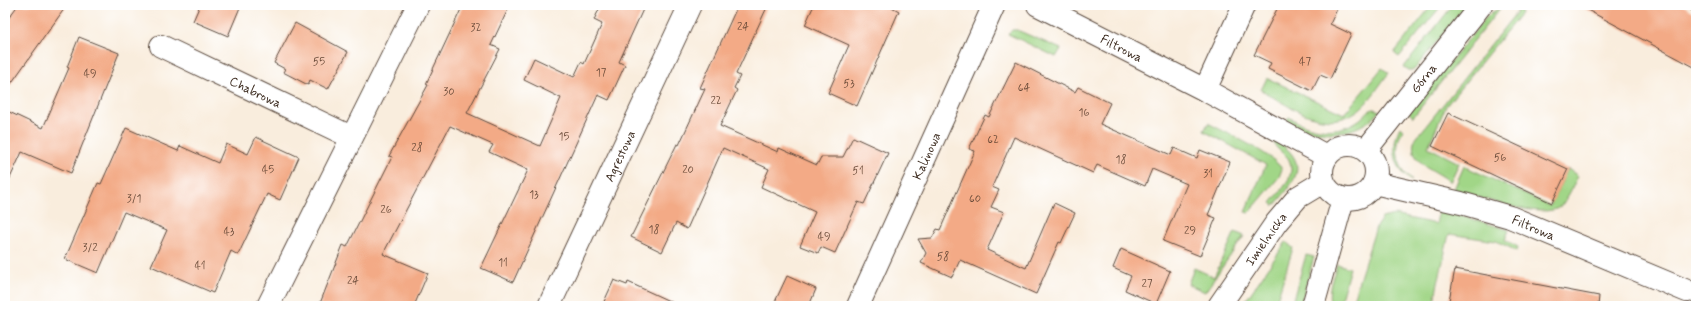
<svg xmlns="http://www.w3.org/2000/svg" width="1701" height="311" font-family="Mynerve,sans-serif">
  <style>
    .green { fill: #a1d687; stroke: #6e8052 }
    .building { fill: #f3aa86 }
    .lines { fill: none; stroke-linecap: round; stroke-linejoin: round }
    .minor-casing { stroke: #58473b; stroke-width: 24 }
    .minor { stroke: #fff; stroke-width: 22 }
    .labels { text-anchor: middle; stroke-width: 3; stroke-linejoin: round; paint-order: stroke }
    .number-label { font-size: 11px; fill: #694a38 }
    .street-label { font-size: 13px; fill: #3b2a1e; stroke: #fff }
  </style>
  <rect width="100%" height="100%" fill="#fff"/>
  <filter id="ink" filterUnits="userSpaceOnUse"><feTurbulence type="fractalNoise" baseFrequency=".025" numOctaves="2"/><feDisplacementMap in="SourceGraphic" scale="8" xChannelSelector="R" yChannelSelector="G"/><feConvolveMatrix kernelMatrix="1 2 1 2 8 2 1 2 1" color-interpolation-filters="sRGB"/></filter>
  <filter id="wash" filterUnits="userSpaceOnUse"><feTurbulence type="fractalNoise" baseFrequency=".012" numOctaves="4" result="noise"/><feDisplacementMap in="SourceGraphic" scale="16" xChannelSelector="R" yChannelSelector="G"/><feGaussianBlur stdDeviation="0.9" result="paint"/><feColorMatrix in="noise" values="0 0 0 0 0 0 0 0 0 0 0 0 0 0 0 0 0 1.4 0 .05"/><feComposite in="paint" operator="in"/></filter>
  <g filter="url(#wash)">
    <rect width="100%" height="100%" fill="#f9eddd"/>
    <g class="green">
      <path d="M1432,5H1442L1399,57L1394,53Z"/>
      <path d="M1453,5H1466L1414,70H1409L1404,67Z"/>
      <path d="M1501,7L1413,117L1409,113L1484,20L1491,13Z"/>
      <path d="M1519,9L1522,12L1446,106L1428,147L1459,163L1450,182C1436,169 1409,165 1414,141Z"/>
      <path d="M1012,30H1017L1061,49L1056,57L1008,34Z"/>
      <path d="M1382,68L1389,73C1379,85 1370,102 1357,111C1325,134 1289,106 1261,90L1267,78L1344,114Z"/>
      <path d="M1374,109L1380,111C1356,139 1315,138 1286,120L1289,117C1310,131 1337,135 1359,120C1365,116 1367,110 1374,109Z"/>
      <path d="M1208,123C1226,133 1272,153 1282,169L1279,177L1249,213L1245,212L1266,165L1204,131Z"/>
      <path d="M1400,127L1403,130C1395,143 1396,159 1404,172C1407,176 1411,177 1412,181C1394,169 1390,147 1400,127Z"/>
      <path d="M1276,140C1311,164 1296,180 1274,206L1271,203C1281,190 1298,175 1288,158C1284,153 1277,150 1274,144Z"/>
      <path d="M1464,166L1550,206L1568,169L1578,176C1573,186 1568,198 1561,206C1544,222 1474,195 1454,189Z"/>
      <path d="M1439,209L1509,230L1505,240L1518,247L1517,251L1496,241L1449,234L1433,306H1351L1376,227L1382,218L1394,215L1436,224Z"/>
      <path d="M1235,232L1244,236L1205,292L1188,284L1194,268L1214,277Z"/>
      <path d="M1286,242L1293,248L1275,306H1242Z"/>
      <path d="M1306,255L1314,257L1300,306L1292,303Z"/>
      <path d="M1337,264L1350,268L1339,306H1331C1326,292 1333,278 1337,264Z"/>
    </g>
    <g id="blocks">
      <g class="building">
        <path d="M18,5H67L5,92V23Z"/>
        <path d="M200,5H241L228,36L193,21Z"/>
        <path d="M463,5H510L491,45L500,49L467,113L540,146L561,98L524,80L534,58L574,77L581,62L584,64L602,24L594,20L601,5H645L619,62L625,65L609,100L598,95L513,282L481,268L528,170L489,152L493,145L450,126L383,254L428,273L414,306H319L343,245L347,247L392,157L389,156L428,85L426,84Z"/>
        <path d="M738,5H768L736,74L740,76L734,88L737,90L720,126L778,152L779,148L817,165L821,157H843L853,137L888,153L864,204L858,202L835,253L821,247L818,253L800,246L815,212L761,187L769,169L723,148L687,229L676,223L662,252L631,237L677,144L679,145L705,89L700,88Z"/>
        <path d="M814,5H888L899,11L857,106L828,93L849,45L805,25Z"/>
        <path d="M1279,5H1339L1330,24L1351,34L1330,79L1320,75L1312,91L1268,69L1271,63L1254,55Z"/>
        <path d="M1578,5H1682L1696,13V68Z"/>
        <path d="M295,23L348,52L328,89L310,80L308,85L283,72L285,69L274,63Z"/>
        <path d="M79,37L119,53L71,173L22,152L5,189V110L43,128L69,68L67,67Z"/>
        <path d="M1016,62L1075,92L1078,87L1110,103L1100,124L1171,155L1174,148L1197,158L1200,150L1230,162L1208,215L1216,218L1200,256L1163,241L1187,184L1152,169L1145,186L1097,165L1093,173L1014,137L992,187L999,190L991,207L1004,212L987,250L1026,268L1054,203L1075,213L1061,243L1059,242L1036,294L960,260L952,277L921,263L926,253L918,239L932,238L937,229L940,230L975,151L969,149L985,115L989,117Z"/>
        <path d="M1448,113L1568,169L1552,203L1432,146Z"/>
        <path d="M126,128L178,151L180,146L218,163L226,144L248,154L256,137L299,157L280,200L267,194L238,255L231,251L213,293L151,266L167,230L124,212L98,273L65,259L98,183L101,184Z"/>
        <path d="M1121,249L1170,271L1156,304L1125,290L1131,276L1113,268Z"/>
        <path d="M1455,269L1599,296L1598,306H1448Z"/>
        <path d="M787,276L816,289L809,306H773Z"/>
        <path d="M614,280L627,285L628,282L680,306H602Z"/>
      </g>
    </g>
  </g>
  <g filter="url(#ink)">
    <use href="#blocks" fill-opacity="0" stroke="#58473b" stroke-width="1"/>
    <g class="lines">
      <defs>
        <g id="minor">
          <path id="s1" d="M1038,5L1205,90L1326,156"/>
          <path id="s2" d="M161,46L351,137"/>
          <path d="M1205,90L1244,5"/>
          <circle cx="1349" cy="172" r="27"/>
          <path id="s3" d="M1366,150L1481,5"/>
          <path id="s4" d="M1374,183L1461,203L1510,217L1687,291"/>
          <path d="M268,306L418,5"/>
          <path id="s5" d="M549,306L690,5"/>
          <path id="s6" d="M858,306L994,5"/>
          <path id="s7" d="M1219,306L1276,223L1298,197L1323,182"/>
          <path d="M1313,306L1343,199"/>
        </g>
      </defs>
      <use href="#minor" class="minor-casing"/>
      <use href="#minor" class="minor"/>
    </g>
  </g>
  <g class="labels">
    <g class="number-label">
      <text x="743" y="30">24</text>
      <text x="476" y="31">32</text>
      <text x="319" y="65">55</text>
      <text x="1305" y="65">47</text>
      <text x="601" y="76">17</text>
      <text x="90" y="77">49</text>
      <text x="849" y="87">53</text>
      <text x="1024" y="91">64</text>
      <text x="449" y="95">30</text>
      <text x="716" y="104">22</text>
      <text x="1084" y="116">16</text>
      <text x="564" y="140">15</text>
      <text x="993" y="143">62</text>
      <text x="417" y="151">28</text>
      <text x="1500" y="161">56</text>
      <text x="1121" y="163">18</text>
      <text x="268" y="173">45</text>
      <text x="688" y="173">20</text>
      <text x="858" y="174">51</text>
      <text x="1208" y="177">31</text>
      <text x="534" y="198">13</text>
      <text x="134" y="202">3/1</text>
      <text x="975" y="202">60</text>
      <text x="386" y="213">26</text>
      <text x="654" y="233">18</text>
      <text x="1190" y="234">29</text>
      <text x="229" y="235">43</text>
      <text x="824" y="240">49</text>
      <text x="90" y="251">3/2</text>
      <text x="943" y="260">58</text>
      <text x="503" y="266">11</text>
      <text x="200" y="269">41</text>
      <text x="353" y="284">24</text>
      <text x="1147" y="287">27</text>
    </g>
    <g class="street-label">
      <text dy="5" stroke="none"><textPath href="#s1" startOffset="94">Filtrowa</textPath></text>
      <text dy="5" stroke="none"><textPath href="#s3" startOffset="92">Górna</textPath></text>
      <text dy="5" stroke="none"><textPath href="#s2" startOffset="105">Chabrowa</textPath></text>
      <text dy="5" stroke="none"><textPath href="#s6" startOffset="165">Kalinowa</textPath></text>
      <text dy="5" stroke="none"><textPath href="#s5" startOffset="166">Agrestowa</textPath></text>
      <text dy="5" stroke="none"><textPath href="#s4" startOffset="166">Filtrowa</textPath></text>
      <text dy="5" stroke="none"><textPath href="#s7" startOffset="82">Imielnicka</textPath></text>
    </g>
  </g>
  <rect width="1701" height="311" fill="none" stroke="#fff" stroke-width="20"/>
</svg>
